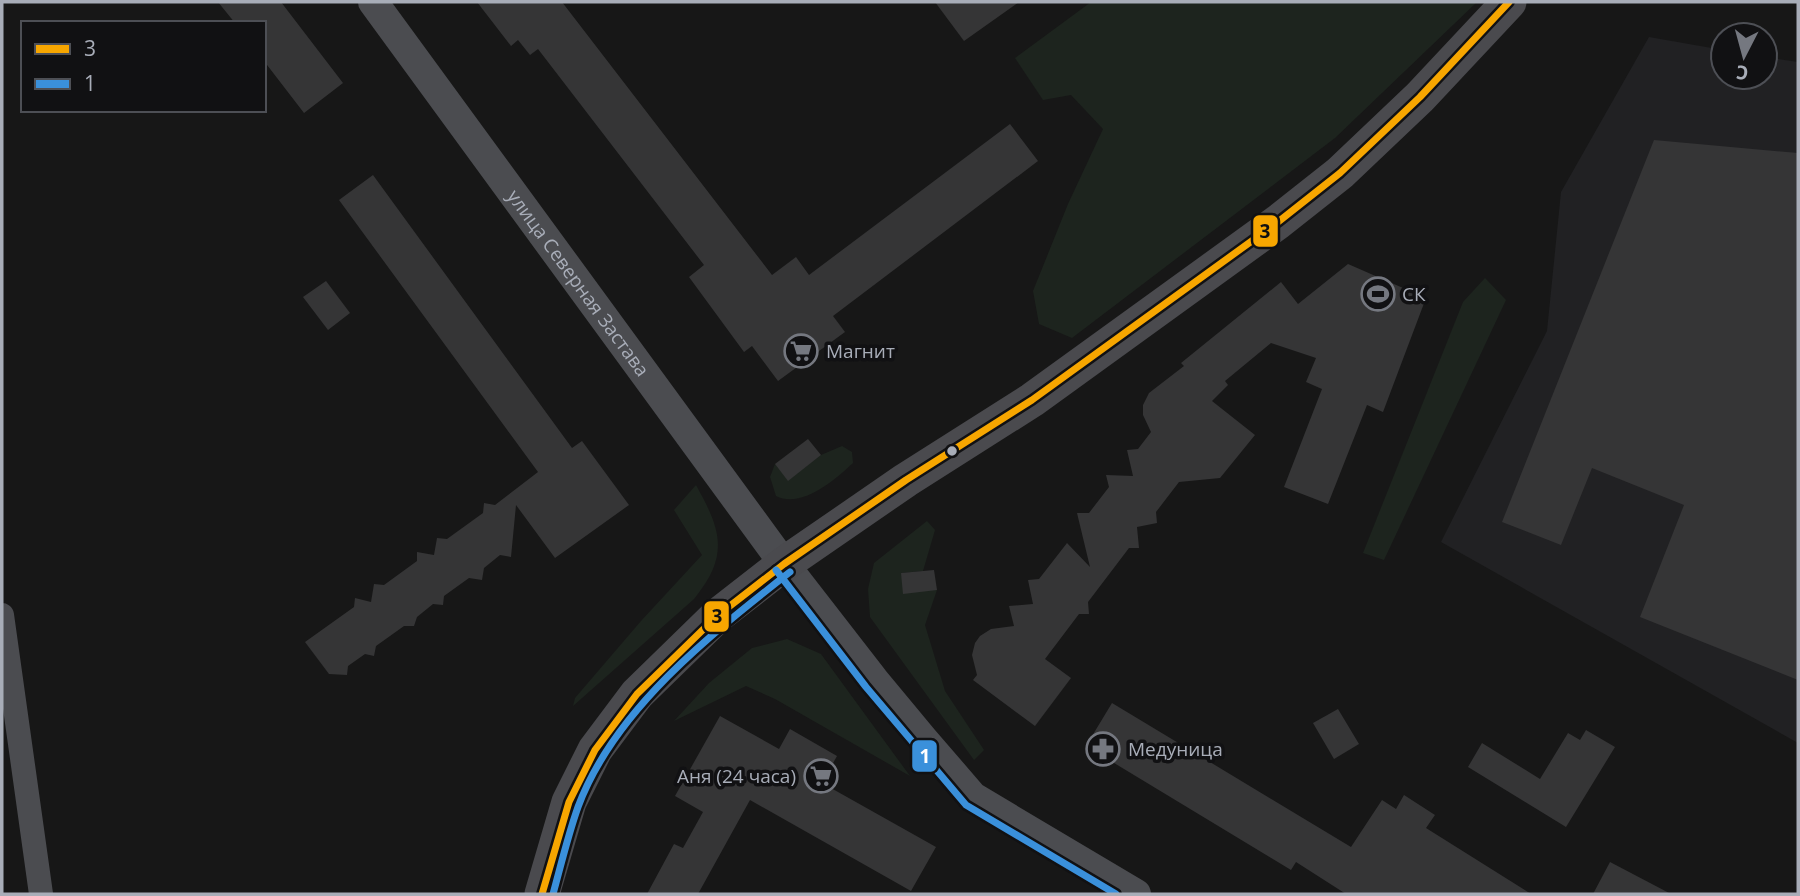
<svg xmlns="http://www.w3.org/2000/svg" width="1800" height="896" font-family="'Open Sans',sans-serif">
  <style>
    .built { fill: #212123 }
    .green { fill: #1d241e }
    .building { fill: #353536 }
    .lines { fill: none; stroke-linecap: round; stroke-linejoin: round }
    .minor { stroke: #4b4c50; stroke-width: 24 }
    .tertiary { stroke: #4b4c50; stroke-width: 30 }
    .secondary { stroke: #4a4a4e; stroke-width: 35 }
    .bus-1-casing { stroke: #111113; stroke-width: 12 }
    .bus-2-casing { stroke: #111113; stroke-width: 12 }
    .bus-1 { stroke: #f7a600; stroke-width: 7 }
    .bus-2 { stroke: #3a90db; stroke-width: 7 }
    .bus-dot { fill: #a8adb8; stroke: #111113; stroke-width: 2.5 }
    .labels { text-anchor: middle; stroke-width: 7; stroke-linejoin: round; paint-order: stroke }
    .street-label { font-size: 19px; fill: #a8adb8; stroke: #111113 }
    .poi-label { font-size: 19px; fill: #a8adb8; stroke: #111113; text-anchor: start }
    .line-badge { stroke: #111113; stroke-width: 2.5 }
    .badge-label { font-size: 19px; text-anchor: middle; font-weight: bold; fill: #fff }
    .pale-badge-label { font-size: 19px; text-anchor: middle; font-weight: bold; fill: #111 }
  </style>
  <rect width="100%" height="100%" fill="#171717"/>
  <path class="built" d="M1649,37L1723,50V77H1765V57L1798,62V743L1441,542L1547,331L1561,192Z"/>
  <g class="green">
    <path d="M1091,2H1477L1335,138L1072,338L1039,324L1033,291L1068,204L1103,129L1071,95L1043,100L1015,58Z"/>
    <path d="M1485,278L1506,300L1384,560L1363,553L1463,302Z"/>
    <path d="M842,446L852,452L853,463C836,479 802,509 776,496L770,477L775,464L788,480L821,455Z"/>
    <path d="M696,485C721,530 730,555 694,599L573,706L575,698L641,621L702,555L674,510Z"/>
    <path d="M927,521L935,530L923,571L901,573L937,590L925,625L945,691L984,750L974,760L870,617L868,589L874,563Z"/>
    <path d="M787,639L821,654L910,776L775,699L746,686L674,721L709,683L752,648Z"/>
  </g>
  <g class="building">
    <path d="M218,2H281L343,83L304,113L264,61V23H235Z"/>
    <path d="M477,2H562L772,275L796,257L809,275L1010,124L1038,161L833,316L845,332L778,381L752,346L744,352L689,277L704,265L538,49L530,55L518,40L511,46Z"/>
    <path d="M935,2H1019L964,41Z"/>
    <path d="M1654,140L1798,153V680L1640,617L1684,505L1592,468L1561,545L1502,522Z"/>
    <path d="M373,175L572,448L582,441L629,505L555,558L516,505L511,557L500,555L484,568L482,580L469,578L444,596L443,605L433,604L417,617L414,626H404L376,646L374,656L365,654L348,666L347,675L329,674L305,642L354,607L355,598L371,602L374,584L384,585L417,561V552L434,555L437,538L447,539L483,513L484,503L495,505L538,472L339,200Z"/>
    <path d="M1348,264L1426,298L1383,412L1367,405L1328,504L1284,487L1322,389L1306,382L1316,358L1271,343L1225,381L1228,385L1212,401L1255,435L1220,478L1179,482L1156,512L1157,523L1137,527L1139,548H1129L1088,602L1089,614H1079L1045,659L1071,678L1035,726L973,680L977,675L972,655L975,643L980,636L991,629L1014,626L1009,606L1033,604L1028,580L1039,579L1067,543L1090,567L1077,513H1089L1109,487L1106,475L1133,476L1127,450L1138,449L1151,432L1143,415V405L1149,393L1184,366L1181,363L1281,282L1298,304Z"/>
    <path d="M326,281L350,313L328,330L303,297Z"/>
    <path d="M808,439L821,455L788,481L775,464Z"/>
    <path d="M934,570L937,590L903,594L901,573Z"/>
    <path d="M1112,703L1351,847L1382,800L1396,809L1404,795L1435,815L1426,828L1531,894H1346L1296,862L1291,870L1086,746Z"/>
    <path d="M1338,709L1359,744L1334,759L1313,723Z"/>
    <path d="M720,716L779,749L790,729L837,756L822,783L936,847L911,891L750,800L698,894H647L674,844L683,848L703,812L675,796Z"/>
    <path d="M1586,730L1615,747L1566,827L1468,767L1482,743L1540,779L1568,733L1580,740Z"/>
    <path d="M1610,862L1671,894H1593Z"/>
  </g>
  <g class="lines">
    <path class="minor" d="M2,615L41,894"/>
    <path class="tertiary" id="s1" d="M373,2L784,564L874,680L923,739L973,797L1136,894"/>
    <path class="secondary" d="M542,894L569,802L595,750L637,694L717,616L784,564L906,480L1032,400L1278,222L1340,173L1420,97L1509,2"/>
    <defs>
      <path id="bus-1" d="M542,894L569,802L595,750L637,694L717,616L784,564L906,480L1032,400L1278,222L1340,173L1420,97L1509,2"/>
      <g id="bus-2">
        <path d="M776,570L866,687L966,805L1116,894"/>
        <path d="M553,894C561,865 568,835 578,807C614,710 711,634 790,572"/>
      </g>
    </defs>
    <use href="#bus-1" class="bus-1-casing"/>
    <use href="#bus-2" class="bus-2-casing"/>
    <use href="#bus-1" class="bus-1"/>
    <use href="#bus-2" class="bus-2"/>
  </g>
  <defs>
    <symbol id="stadium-ring" viewBox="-11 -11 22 22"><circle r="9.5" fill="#111113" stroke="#757880" stroke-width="1.5"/><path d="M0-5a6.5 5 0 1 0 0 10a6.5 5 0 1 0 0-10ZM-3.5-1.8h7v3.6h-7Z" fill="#757880"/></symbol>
    <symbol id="supermarket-ring" viewBox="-11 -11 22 22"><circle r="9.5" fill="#111113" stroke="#757880" stroke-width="1.5"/><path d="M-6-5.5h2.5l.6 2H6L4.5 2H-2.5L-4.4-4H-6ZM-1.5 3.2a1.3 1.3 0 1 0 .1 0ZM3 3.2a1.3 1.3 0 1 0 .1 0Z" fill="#757880"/></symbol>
    <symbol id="pharmacy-ring" viewBox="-11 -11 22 22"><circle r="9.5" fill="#111113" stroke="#757880" stroke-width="1.5"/><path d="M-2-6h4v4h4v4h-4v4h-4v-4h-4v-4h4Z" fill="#757880"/></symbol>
  </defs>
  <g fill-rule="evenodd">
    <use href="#stadium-ring" x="1359" y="275" width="38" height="38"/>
    <use href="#supermarket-ring" x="782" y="332" width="38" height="38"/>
    <use href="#pharmacy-ring" x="1084" y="730" width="38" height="38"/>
    <use href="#supermarket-ring" x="802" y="757" width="38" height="38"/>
  </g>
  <circle class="bus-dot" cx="952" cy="451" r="6"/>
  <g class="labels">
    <g class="street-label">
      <text dy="7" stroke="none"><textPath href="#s1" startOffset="348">улица Северная Застава</textPath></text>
    </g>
    <g class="poi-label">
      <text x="1402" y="301">СК</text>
      <text x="826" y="358">Магнит</text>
      <text x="1128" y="756">Медуница</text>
      <text x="796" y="783" text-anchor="end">Аня (24 часа)</text>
    </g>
  </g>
  <g class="line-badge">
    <rect x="1252" y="214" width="27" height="34" rx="7" fill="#f7a600"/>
    <rect x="703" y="600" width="27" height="33" rx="7" fill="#f7a600"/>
    <rect x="911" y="739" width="27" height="34" rx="7" fill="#3a90db"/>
  </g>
  <g class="badge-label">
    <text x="925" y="763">1</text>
  </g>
  <g class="pale-badge-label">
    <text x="1265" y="238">3</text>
    <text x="717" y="623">3</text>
  </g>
  <rect width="1800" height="896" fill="none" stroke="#a8adb8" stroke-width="7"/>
  <rect x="21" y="21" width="245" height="91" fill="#111113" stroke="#4d4f55" stroke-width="2"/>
  <rect x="35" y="44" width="35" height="10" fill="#f7a600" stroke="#4d4f55" stroke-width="2"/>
  <text x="84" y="56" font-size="21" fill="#a8adb8">3</text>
  <rect x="35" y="79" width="35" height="10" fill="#3a90db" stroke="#4d4f55" stroke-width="2"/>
  <text x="84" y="91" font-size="21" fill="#a8adb8">1</text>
  <g transform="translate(1744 56) rotate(186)"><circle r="33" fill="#111113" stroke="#4d4f55" stroke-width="2"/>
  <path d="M0-5L12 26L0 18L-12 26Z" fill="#757880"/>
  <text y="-10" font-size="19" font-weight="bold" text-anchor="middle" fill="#a8adb8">С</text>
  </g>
</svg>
